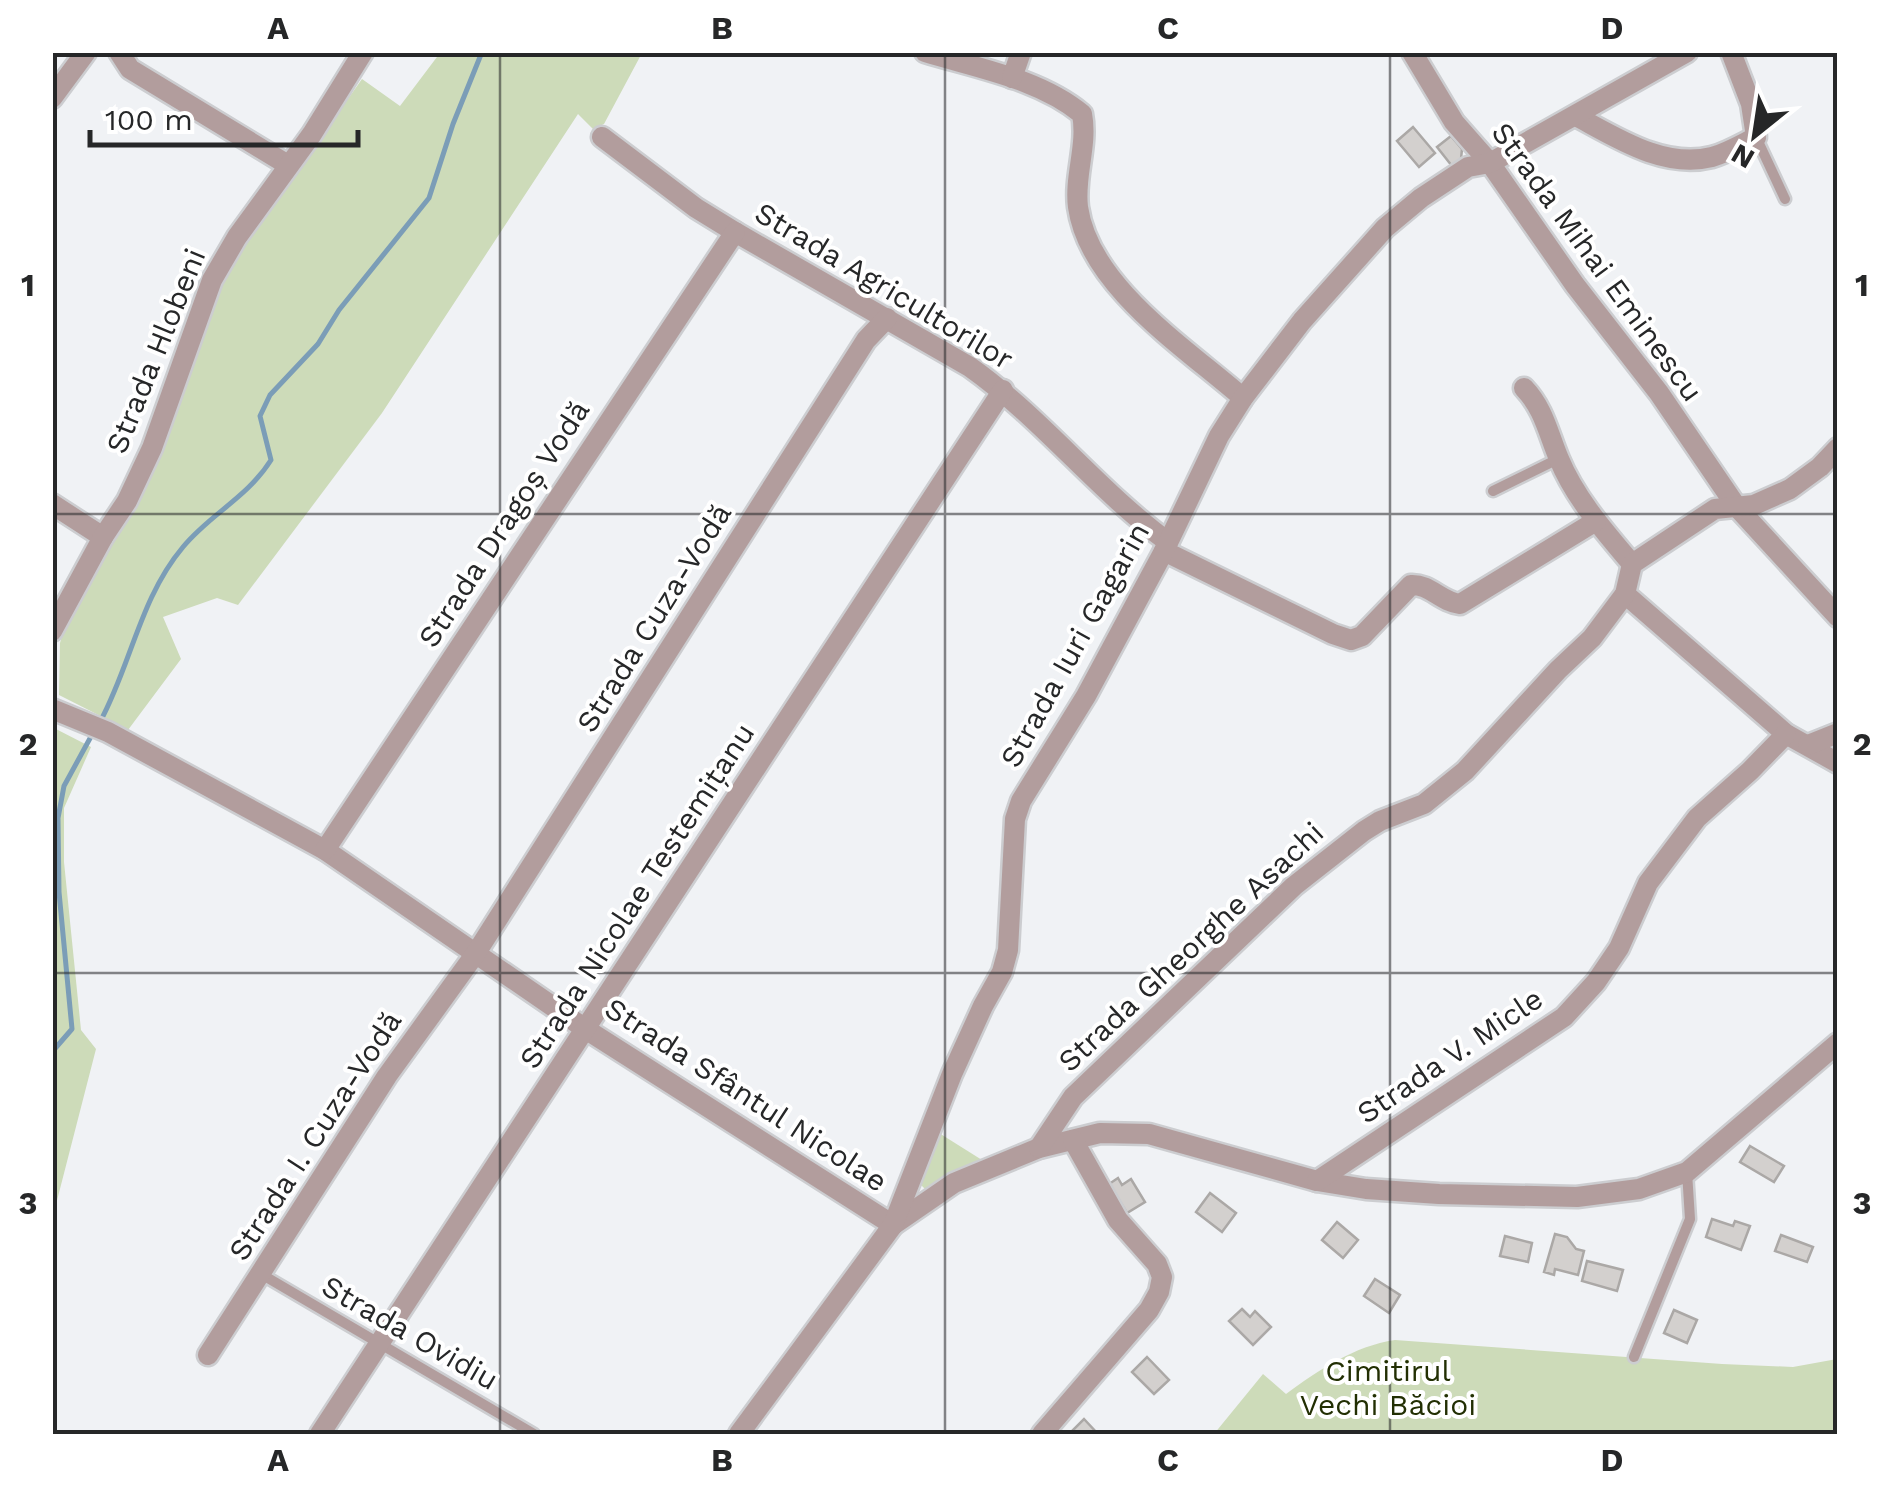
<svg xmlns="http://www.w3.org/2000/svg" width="1890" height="1487" font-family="'Work Sans',sans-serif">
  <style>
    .green { fill: #cddbb9 }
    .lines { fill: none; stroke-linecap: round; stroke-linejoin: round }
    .stream { stroke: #7b9db7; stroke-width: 5 }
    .building { fill: #d3d0ce; stroke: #aba8a6; stroke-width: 2.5 }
    .service-casing { stroke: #cccdd0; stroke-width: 15 }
    .minor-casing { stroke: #cccdd0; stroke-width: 25 }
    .service { stroke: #b29d9d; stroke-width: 10 }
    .minor { stroke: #b29d9d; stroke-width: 20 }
    .grid { fill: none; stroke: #262728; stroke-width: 2.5; stroke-opacity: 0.55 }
    .labels { text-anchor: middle; stroke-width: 8; stroke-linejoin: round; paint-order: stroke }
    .street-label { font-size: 30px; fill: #262728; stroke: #fff }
    .park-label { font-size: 30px; fill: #222f03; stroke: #fff }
    .neatline { fill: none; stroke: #262728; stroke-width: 4 }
    .grid-label { font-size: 32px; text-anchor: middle; font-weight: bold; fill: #262728 }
  </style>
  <rect width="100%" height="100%" fill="#f0f2f5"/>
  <g class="green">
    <path d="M440,53H642L604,124L593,129L578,114L382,413L238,605L217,598L163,617L181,659L128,730L59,695L60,643L67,618L155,466L226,271L362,79L400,106Z"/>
    <path d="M54,728L91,747L64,808V862L81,1030L96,1049L53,1216Z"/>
    <path d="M939,1133L982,1160L926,1190L918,1182Z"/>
    <path d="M1395,1340L1722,1364L1793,1367L1837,1359V1434H1214L1263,1374L1286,1394C1319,1370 1354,1346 1395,1340Z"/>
  </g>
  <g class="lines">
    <g class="stream">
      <path d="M100,722C131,665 140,598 183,547C210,514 247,498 271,460L260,416L270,395L318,344L339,310L429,198L453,124L482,52"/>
      <path d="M52,1052L72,1029L59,892L58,818L64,786L94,731"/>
    </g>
  </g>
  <g class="building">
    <path d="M1413,127L1435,153L1419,167L1397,141Z"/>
    <path d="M1451,136L1462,149L1461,159L1452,166L1437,147Z"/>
    <path d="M1750,1146L1784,1166L1774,1182L1740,1162Z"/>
    <path d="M1118,1178L1122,1185L1131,1179L1145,1202L1127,1213L1109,1184Z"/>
    <path d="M1210,1193L1236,1213L1222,1232L1196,1212Z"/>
    <path d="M1712,1219L1733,1226L1735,1221L1750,1226L1741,1250L1706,1237Z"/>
    <path d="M1337,1222L1358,1240L1343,1258L1322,1240Z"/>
    <path d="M1555,1234L1567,1237L1576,1249L1584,1251L1578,1275L1555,1269L1554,1275L1544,1272Z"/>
    <path d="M1781,1235L1813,1247L1807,1262L1775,1251Z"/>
    <path d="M1505,1236L1532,1243L1528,1262L1500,1256Z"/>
    <path d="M1587,1261L1623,1270L1617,1291L1582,1281Z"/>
    <path d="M1375,1279L1400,1295L1389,1313L1364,1296Z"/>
    <path d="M1242,1309L1250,1317L1255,1311L1271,1327L1253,1345L1229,1321Z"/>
    <path d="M1674,1310L1697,1320L1687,1343L1664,1333Z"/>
    <path d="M1147,1357L1169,1380L1154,1394L1132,1372Z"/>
    <path d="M1084,1419L1098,1434H1069Z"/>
  </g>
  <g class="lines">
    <defs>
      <g id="service">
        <path d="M1756,137L1785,199"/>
        <path d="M1493,491L1558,459"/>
        <path d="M261,1274L534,1434"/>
        <path d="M1634,1357L1690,1219L1687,1172"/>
      </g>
      <g id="minor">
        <path d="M119,52L130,69L288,165"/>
        <path d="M925,52C977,68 1040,79 1082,114C1088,145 1074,176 1078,207C1089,286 1186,348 1243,398"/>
        <path d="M1412,52L1454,122L1490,163L1575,285L1659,393L1736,506L1838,617"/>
        <path d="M1012,78L1021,52"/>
        <path d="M52,98L86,52"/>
        <path d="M1576,116C1617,138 1664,169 1712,157C1727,153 1742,144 1756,137L1751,104L1731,52"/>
        <path d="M602,137L696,208L735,232L970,367C1042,418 1097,490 1168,542"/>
        <path d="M1524,388C1544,409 1548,433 1559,459C1575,498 1605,532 1632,564"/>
        <path d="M52,504L103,537"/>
        <path d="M1164,551L1333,634L1351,640L1362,636L1411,585C1430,584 1441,602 1460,604L1596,521"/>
        <path d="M1625,594L1786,734L1838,763"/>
        <path d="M52,631L103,537L127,501L152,448L212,280L237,237L312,134L363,52"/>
        <path d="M52,709L108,732L325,850L587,1030L893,1225L954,1183L1039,1148L1100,1133L1149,1134L1317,1181L1366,1189L1439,1194L1577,1197L1639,1189L1687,1172L1838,1043"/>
        <path d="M1808,745L1838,733"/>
        <path d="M325,850L735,232"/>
        <path d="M1039,1148L1073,1097L1294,886L1364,831L1380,821L1424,804L1465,771L1558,670L1592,638L1625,594L1632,564L1715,509L1754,505L1790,489L1820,467L1838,448"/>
        <path d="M1317,1181L1564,1017L1596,982L1619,948L1648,883L1697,818L1750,771L1786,734"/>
        <path d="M208,1355L387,1076L476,953L866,340L887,318"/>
        <path d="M320,1434L1003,390"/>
        <path d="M739,1434L893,1225L952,1074L983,1006L1002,972L1008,950L1015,819L1021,801L1086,696L1164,551L1219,436L1243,398L1302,321L1385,228L1421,198L1468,167L1490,163L1687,52"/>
        <path d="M1042,1434L1149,1310L1159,1292L1162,1277L1157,1264L1118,1220L1073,1140"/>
      </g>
    </defs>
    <use href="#service" class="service-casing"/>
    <use href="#minor" class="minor-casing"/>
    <use href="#service" class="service"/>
    <use href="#minor" class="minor"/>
  </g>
  <path class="grid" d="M500,52V1434M945,52V1434M1390,52V1434M52,514H1838M52,973H1838"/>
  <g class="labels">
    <g class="street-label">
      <text transform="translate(1597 262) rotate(54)" y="10">Strada Mihai Eminescu</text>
      <text transform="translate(884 286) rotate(31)" y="10">Strada Agricultorilor</text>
      <text transform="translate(156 351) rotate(-68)" y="10">Strada Hlobeni</text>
      <text transform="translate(504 524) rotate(-57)" y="10">Strada Dragoș Vodă</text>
      <text transform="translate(654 618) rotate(-58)" y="10">Strada Cuza-Vodă</text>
      <text transform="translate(1075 645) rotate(-61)" y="10">Strada Iuri Gagarin</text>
      <text transform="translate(637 896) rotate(-57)" y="10">Strada Nicolae Testemițanu</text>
      <text transform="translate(1191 947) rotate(-43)" y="10">Strada Gheorghe Asachi</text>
      <text transform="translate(1450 1056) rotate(-34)" y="10">Strada V. Micle</text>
      <text transform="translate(746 1095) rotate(33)" y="10">Strada Sfântul Nicolae</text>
      <text transform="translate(315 1136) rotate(-57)" y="10">Strada I. Cuza-Vodă</text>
      <text transform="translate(410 1333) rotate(30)" y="10">Strada Ovidiu</text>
    </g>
    <g class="park-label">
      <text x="1388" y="1381">Cimitirul<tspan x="1388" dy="34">Vechi Băcioi</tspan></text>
    </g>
  </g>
  <rect width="1890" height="1487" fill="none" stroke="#ffffff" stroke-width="110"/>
  <g transform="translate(1755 135) rotate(210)" stroke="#ffffff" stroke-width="8" paint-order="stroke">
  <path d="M0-8L18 38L0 25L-18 38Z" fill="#262728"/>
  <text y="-15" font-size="28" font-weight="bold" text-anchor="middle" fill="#262728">N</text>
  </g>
  <path d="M90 130v15h268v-15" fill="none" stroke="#262728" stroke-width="5"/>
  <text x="105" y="130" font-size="30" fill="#262728" stroke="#ffffff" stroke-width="8" paint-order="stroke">100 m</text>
  <rect x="55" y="55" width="1780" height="1377" class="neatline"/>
  <g class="grid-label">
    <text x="278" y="39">A</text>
    <text x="722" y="39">B</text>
    <text x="1168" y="39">C</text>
    <text x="1612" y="39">D</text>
    <text x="28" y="296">1</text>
    <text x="1862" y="296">1</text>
    <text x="28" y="755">2</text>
    <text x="1862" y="755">2</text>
    <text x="28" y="1214">3</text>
    <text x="1862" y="1214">3</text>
    <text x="278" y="1471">A</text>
    <text x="722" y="1471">B</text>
    <text x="1168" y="1471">C</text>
    <text x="1612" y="1471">D</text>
  </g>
</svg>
